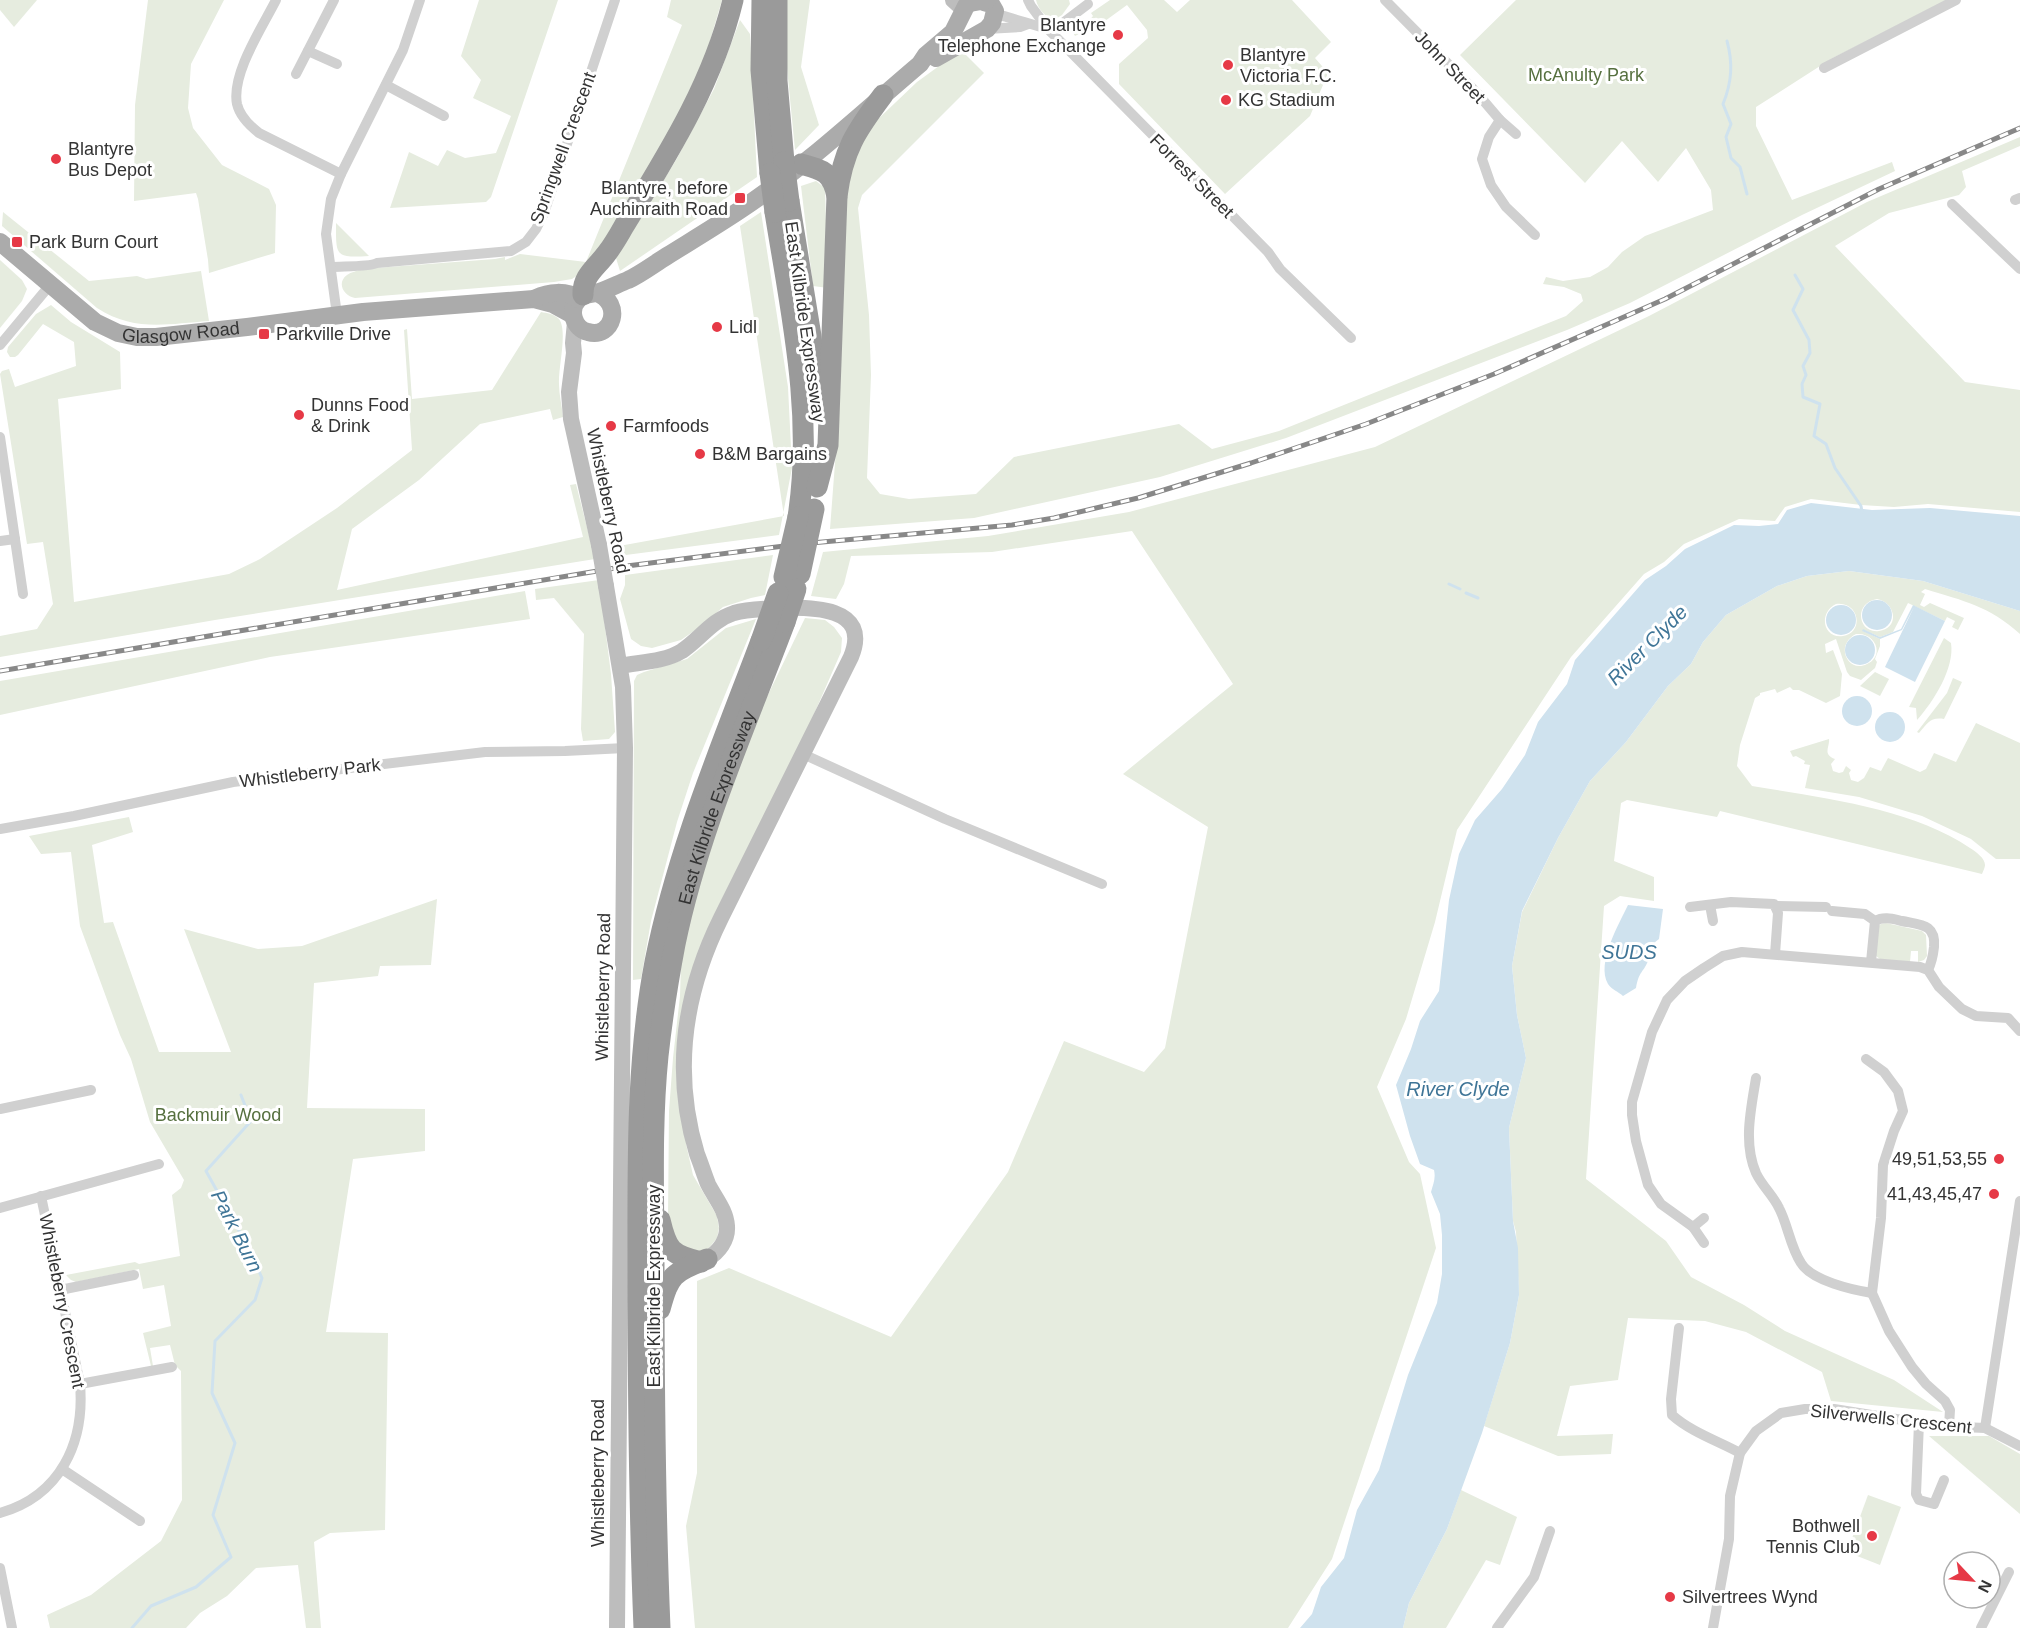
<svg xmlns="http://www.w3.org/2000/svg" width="2020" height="1628" font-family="Helvetica,sans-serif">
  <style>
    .green { fill: #e6ecdf; fill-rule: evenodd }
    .water { fill: #cfe2ee }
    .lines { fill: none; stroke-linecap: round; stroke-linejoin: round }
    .stream { stroke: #cfe2ee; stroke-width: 3 }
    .street { stroke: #d0d0d0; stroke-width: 10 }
    .secondary { stroke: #bdbdbd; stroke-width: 16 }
    .primary { stroke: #ababab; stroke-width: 18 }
    .highway { stroke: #9a9a9a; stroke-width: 21 }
    .rail-casing { stroke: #888; stroke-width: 5 }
    .rail { stroke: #fff; stroke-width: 3; stroke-dasharray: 9; stroke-linecap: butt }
    .secondary-bridge { stroke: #bdbdbd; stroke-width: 16 }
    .highway-bridge { stroke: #9a9a9a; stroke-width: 21 }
    .poi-dot { fill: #e63946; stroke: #fff; stroke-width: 2 }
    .labels { text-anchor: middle; stroke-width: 6; stroke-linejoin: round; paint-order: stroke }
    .poi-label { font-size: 18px; fill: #333; stroke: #fff; text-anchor: start }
    .street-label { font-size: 18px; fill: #333; stroke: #fff }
    .park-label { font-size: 18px; fill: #56703f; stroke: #fff }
    .water-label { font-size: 20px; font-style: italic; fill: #3f7597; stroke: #fff }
  </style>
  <rect width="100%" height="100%" fill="#fff"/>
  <g class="green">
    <path d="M0,0H37L14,27L0,10Z"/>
    <path d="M148,0H224L191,64L188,108L193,128L222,165L269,189L276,205L275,253L209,273L208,260L198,199L196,193L134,201L135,105Z"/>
    <path d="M479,0H558L491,197L486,202L390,208L409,152L438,166L447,150L465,158L496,153L511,116L473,98L481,80L461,56Z"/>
    <path d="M671,0H722L705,58L666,139L615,226L581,273L572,279L554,282L355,298C344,296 336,283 347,275C351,272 357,271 362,269L495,259L505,257V260L520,254L586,262L682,25L667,17Z"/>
    <path d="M785,0H810L801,67L819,125L795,150L787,68Z"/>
    <path d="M1036,0H1069L1070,4L1062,15L1054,20C1045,17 1038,9 1036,0Z"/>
    <path d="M1110,0H1164L1177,12L1190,0H1292L1331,42L1315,58L1328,73L1310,116L1225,194L1119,84V64L1148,38L1147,30L1127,5L1105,21L1075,36L1071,29L1083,18L1087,23L1093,16L1091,13Z"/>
    <path d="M1516,0H1947L1831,59L1756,107V126L1792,200L1892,162L1895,171L1802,215L1630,303L1567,330L1286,438L1160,477L974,518L830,529L840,397L843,208L852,156L875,122L917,82L961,50L984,73L862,195L858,208L869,315L871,375L867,478L880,494L909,499L976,494L1014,457L1179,424L1212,449L1279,431L1566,316L1583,301L1581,294L1564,287L1543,284L1546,277L1563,281L1590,277L1608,267L1622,252L1645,236L1713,210L1711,190L1686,148L1658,182L1622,141L1585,183L1460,55Z"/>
    <path d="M740,20L750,34L757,177L620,271L616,258L676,160L714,89Z"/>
    <path d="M2020,137V146L1962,171L1966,187L1959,195L1889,213L1835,246L1965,382L2020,390V512L1928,504L1894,507L1861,505L1811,499L1785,507L1775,521L1739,519L1684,544L1664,562L1644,574L1571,657L1457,830L1435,922L1406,1019L1377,1087L1409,1162L1420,1174L1436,1248L1332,1559L1288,1628H695L686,1526L697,1473V1281L729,1268L891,1337L1008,1172L1064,1041L1144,1072L1165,1048L1208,827L1123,774L1233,684L1132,531L992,552L851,556L844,584L836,599L811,596L823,552L988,536L1129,512L1375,447L1649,316L1867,202Z"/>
    <path d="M816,181L825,188L828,288L813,286L801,186Z"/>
    <path d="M3,212L89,281L137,276L146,279L201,271L209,321C167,324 134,332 97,308L2,226Z"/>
    <path d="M761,212L788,387L792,468L779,535L618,556L619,546L784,516L740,226Z"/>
    <path d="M336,223L369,256C335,258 336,256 336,223Z"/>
    <path d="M0,260L22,280L27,289L22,301L0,328Z"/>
    <path d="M51,305L71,322L120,352L121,389L58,399L74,602L229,574L260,559L337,508L412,450L404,330L407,329L412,399L492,390L541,312C547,313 554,314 559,319C568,331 558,367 559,384C559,395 562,406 563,417L553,420L550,409L480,424L419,480L352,529L337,590L583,537L570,485L576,484L595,559L215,620L0,657V636L37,629L53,604L43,542L27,544L0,374L2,371L9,369L15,387L76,366L74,342L43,324L18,355L15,357H10L7,352L8,347L36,314Z"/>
    <path d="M773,555L765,595L751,598L723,607L704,624L681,640L652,648L641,646L631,639L620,599L625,585V575Z"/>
    <path d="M1849,571L1923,581L2020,611V634C1989,606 1964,601 1925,589L1921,592L1925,594L1920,605L1924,607L1930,603L1964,618L1958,630L1952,627L1955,621L1947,617L1945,621L1908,603L1893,632L1880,637L1864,630L1863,631L1880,639V646L1875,659L1877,662L1875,668L1861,680L1850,676L1847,672L1836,639L1825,644L1826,653L1833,650L1842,674L1840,696L1826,703L1799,690H1793L1790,687L1777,693L1775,689L1760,693V695L1755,698L1740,745L1737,766L1752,786C1822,798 1911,808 1970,848C1976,852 1985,858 1985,865C1985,867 1983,872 1982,874L1720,811L1717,817L1627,800L1621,803L1614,861L1654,877V901L1620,896L1604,906L1586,1179L1666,1241L1691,1277L1744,1305L1785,1331L1894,1380L1943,1412L1831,1401L1822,1372L1746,1332L1705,1321L1628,1318L1618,1380L1570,1386L1557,1436L1613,1434L1611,1454L1558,1456L1484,1426L1510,1343L1519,1295L1516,1232L1513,1221L1509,1128L1526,1058L1517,1015L1512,966L1522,912L1558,838L1590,781L1626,742L1668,686L1691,664L1703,642L1726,615L1777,586L1807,576ZM1877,599C1897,603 1899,629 1879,631C1858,634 1853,603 1877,599ZM1836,604C1860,601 1864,633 1843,636C1823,639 1818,613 1836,604ZM1856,634C1876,632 1885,656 1867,664C1848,674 1834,645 1856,634Z"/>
    <path d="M599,580L611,674L615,732L609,739L583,741L581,729L584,634L554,598L536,600L535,589Z"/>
    <path d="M525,591L530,619L270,657L0,715V681Z"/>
    <path d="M805,618L825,620L834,627L842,638L841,652L795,758L696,960L686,1144L693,1175L717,1216L719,1228L717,1238L709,1248L698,1253L679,1248L668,1217L669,1111L673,1058L680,996L681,964L689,921L709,852L726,801L765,701Z"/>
    <path d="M756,619L693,773L677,822L651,921L641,979L633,980L634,681L637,675L644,672L687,659L726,628Z"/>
    <path d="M1944,638L1951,643C1955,668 1933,702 1917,720L1916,708L1909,707Z"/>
    <path d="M1875,672L1889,679L1880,696L1860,686Z"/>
    <path d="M1953,678L1962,682L1944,719C1930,717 1928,723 1919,733L1917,732L1947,693Z"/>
    <path d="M1976,723L2020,743V859H1996L1971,839L1922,816L1859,797L1805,788L1810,765L1804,764L1805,761L1796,756L1793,757L1790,751L1829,739C1830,747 1822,754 1835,759L1831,764L1833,771L1839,773L1843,772L1846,766L1851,770L1849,773L1851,780L1858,782L1864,778L1870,767L1881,771L1888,758L1920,772L1926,769L1934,753L1956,762Z"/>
    <path d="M129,817L133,832L92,845L104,923L113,922L159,1052H231L184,929L258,949L302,946L437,899L431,965L380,966L378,976L314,983L307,1108L425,1109V1151L353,1159L326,1332L388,1333L385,1530L330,1533L314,1542L321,1628H306L298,1565L256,1568L227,1596L200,1613L186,1628H50L47,1615L91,1595L161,1541L182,1500L181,1371L175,1365L170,1345L150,1348L153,1366H151L143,1333L171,1326L164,1285L143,1289L139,1269L76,1282L71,1280L66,1275L135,1262L139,1264L180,1256L172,1195L181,1188L184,1180L150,1122L131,1059L120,1035L80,926L71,852L41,854L29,836Z"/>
    <path d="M1886,923L1922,931L1926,935L1927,956L1924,960L1918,962V951H1911L1910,962L1880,959L1876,956L1877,927L1881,924Z"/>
    <path d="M1929,1436H1989L2020,1454V1514Z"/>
    <path d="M1461,1490L1517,1517L1500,1565L1486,1560L1446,1628H1403L1409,1603L1447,1529Z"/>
    <path d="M1868,1495L1901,1507L1880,1565L1847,1552Z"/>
  </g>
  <g class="water">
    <path d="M1811,503L1872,510L1930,508L2020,516V611L1923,581L1849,571L1807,576L1777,586L1726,615L1703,642L1691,664L1668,686L1626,742L1590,781L1558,838L1522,911L1512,966L1517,1015L1526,1058L1509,1128L1513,1221L1518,1248L1519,1295L1510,1343L1482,1433L1447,1529L1409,1603L1403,1628H1300L1312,1614L1321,1587L1344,1558L1357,1510L1379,1470L1408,1375L1437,1303L1442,1274V1235L1440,1214L1431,1192C1433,1184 1436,1179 1434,1170L1420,1164L1410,1136L1396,1085L1411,1049L1420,1021L1439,991L1449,900L1459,854L1475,820L1502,789L1525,755L1538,722L1567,684L1575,660L1645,580L1666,566L1685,549L1734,525L1759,526L1778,524L1787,510Z"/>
    <circle cx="1877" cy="615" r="15"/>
    <path d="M1913,605L1945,621L1915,682L1885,667L1914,607L1902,630L1880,639L1862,631L1863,629L1880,637L1901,629Z"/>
    <circle cx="1841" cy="620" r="15"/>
    <circle cx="1860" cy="650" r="15"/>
    <circle cx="1857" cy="711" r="15"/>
    <circle cx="1890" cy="727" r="15"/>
    <path d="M1628,905L1663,909L1659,939C1648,947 1652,949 1648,961C1643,973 1639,971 1636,988L1623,996C1619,992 1611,989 1608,984C1596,963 1619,924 1628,905Z"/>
  </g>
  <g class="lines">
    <g class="stream">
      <path d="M1727,41C1733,63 1732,82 1723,104L1731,124L1726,137L1731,158L1740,167L1747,194"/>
      <path d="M1795,275L1803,289L1793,310L1809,340L1810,353L1803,366L1806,375L1802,384L1803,397L1820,404L1814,436L1826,444L1835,468L1861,506L1862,512"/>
      <path d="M1449,584L1460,589"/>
      <path d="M1466,593L1478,598"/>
      <path d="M132,1628L151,1606L196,1587L231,1557L213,1515L235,1443L212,1393L215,1341L255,1300L262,1278L248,1247L206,1171L251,1121L241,1095"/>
    </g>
    <g class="street">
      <path d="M276,0C263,26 231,74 237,104C240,117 250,126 259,133L341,174"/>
      <path d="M1028,0L1031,6L1048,29"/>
      <path d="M1385,0L1477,93L1500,120L1516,134"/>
      <path d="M995,14C1013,18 1029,24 1048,29L1268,252L1280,269L1351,338"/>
      <path d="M987,29L1020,27L1028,24"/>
      <path d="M1051,32L1088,4"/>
      <path d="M308,51L337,64"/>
      <path d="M1824,68L1956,0"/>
      <path d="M296,74L334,0"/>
      <path d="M386,85L444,116"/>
      <path d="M1500,120L1489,137L1482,159L1491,185L1506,207L1535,235"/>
      <path d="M2015,200L2020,198"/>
      <path d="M1952,204L2020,269"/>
      <path d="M331,267C342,266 370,267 377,263L511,251L526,242L536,229L544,213L615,0"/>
      <path d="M337,315L326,234L331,199L341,174L403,50L420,0"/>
      <path d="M0,345L50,285"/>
      <path d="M0,437L23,594"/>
      <path d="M0,541L15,539"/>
      <path d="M803,754L945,819L1102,884"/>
      <path d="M0,829L74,816L233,782L485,752L565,751L625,748"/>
      <path d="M1710,905L1713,921"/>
      <path d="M1777,906L1826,907"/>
      <path d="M1690,907L1731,902L1774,904L1778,913L1775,954"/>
      <path d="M1832,911L1865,914L1875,921"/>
      <path d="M1871,962L1875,921C1884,916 1893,919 1902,921C1921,925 1936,924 1934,947C1933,956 1932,962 1928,970"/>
      <path d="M1866,1059L1884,1072L1898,1091L1903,1111L1894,1131L1883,1165L1881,1218L1872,1293L1889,1331L1912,1367L1926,1384L1945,1401L1950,1410L1949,1426"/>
      <path d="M1756,1078C1751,1109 1743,1143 1756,1173C1762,1186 1773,1195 1779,1208C1788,1225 1790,1246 1801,1263C1812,1281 1853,1290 1872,1293"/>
      <path d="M0,1109L91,1090"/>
      <path d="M0,1208L159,1164"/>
      <path d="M1693,1227L1704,1218"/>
      <path d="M1704,1243L1693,1227L1661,1204L1648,1185L1636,1141L1632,1115V1102L1652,1032L1667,1000L1685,981L1704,968L1723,956L1742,952L1920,967L1928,970L1939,987L1962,1009L1976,1016L2008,1018L2020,1031"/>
      <path d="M60,1290L134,1275"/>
      <path d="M1679,1328L1671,1399L1672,1415C1691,1432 1718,1441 1740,1453"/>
      <path d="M80,1384L172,1367"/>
      <path d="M1919,1423L1916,1494L1919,1500L1934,1504L1944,1480"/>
      <path d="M1985,1428L2020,1201"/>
      <path d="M62,1469L140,1521"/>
      <path d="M0,1513C60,1496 85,1443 80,1384L41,1196"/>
      <path d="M0,1568L12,1628"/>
      <path d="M1497,1628L1534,1577L1550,1531"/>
      <path d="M1713,1628L1729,1539L1730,1496L1740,1453L1756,1431L1781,1413L1805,1409H1834L1940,1426L1985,1428L2020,1446"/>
      <path d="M1981,1628L2009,1572"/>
    </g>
    <g class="secondary">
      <path d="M953,0L963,9"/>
      <path d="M575,322L573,343L574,353L569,392L571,419L599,545"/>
      <path d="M606,586L623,687L625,748L617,1628"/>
      <path d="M620,666C640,662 664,662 682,651C700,639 712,620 734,613C748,609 764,609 779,608C810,607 872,606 851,657L721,918C684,993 672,1072 697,1154C701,1164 704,1174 708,1184C715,1198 726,1210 727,1226C728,1240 719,1252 707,1259"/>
    </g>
    <g class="primary">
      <path d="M936,58L987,29L992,23L995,11L991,4L984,2"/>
      <path id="s1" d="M0,242L95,322L118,333L137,337H156L247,327L363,312L534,299L553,304L573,315"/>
      <path d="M597,293C623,303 613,339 588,332C574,329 568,310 578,300C584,293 591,295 599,292C608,289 618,284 628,280C641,274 654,264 667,256C691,241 716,226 740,210C804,168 862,113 920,64L926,55L953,32L966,6L970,3L987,0"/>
      <path d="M536,298C548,292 567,290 578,299"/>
    </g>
    <g class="highway">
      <path d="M762,0L761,70L770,173"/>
      <path d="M777,0V81L784,162"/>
      <path d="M801,164C823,170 832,172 837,196"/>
      <path d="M789,201L811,336L818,402"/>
      <path d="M775,212C791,313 814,414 798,517"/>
      <path d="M583,295C582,276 596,268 607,253C613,245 619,235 624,226C668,154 713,83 733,0"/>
      <path d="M817,487L828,445L837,196C843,150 856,131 883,95"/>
      <path d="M660,1220C667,1250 671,1255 701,1262"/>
      <path d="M660,1309C670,1274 672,1273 707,1259"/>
      <path d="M644,1628C639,1507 638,1386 638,1264C638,1163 636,1062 655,962C677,851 721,747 761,641"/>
      <path id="s2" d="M660,1628C655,1508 654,1388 654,1267C654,1197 651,1126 658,1056C662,1019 668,981 675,944C698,833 745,728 785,622"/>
    </g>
    <defs>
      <path id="rail" d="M0,671L627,566L800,544L1012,525L1054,518L1138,498L1251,463L1366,424L1494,374L1665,299L1879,189L2020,128"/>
    </defs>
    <use href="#rail" class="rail-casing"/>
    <use href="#rail" class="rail"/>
    <path class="secondary-bridge" d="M599,545L606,586"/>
    <g class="highway-bridge">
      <path d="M784,162L789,201"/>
      <path d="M770,173L775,212"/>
      <path d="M800,574L814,509"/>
      <path d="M784,577L798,517"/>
      <path d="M785,622L796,589"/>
      <path d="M761,641L778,593"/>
    </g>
  </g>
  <g class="poi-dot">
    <circle cx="1118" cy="35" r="6"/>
    <circle cx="1228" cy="65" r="6"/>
    <circle cx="1226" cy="100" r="6"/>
    <circle cx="56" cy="159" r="6"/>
    <rect x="734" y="192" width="12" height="12" rx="3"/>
    <rect x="11" y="236" width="12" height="12" rx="3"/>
    <circle cx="717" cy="327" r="6"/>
    <rect x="258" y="328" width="12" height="12" rx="3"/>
    <circle cx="299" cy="415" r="6"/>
    <circle cx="611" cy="426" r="6"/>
    <circle cx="700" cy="454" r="6"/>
    <circle cx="1999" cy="1159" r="6"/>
    <circle cx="1994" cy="1194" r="6"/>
    <circle cx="1872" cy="1536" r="6"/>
    <circle cx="1670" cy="1597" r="6"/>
  </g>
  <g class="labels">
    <g class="poi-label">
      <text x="1106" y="31" text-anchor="end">Blantyre<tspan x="1106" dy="21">Telephone Exchange</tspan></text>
      <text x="1240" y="61">Blantyre<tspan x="1240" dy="21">Victoria F.C.</tspan></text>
      <text x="1238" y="106">KG Stadium</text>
      <text x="68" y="155">Blantyre<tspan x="68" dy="21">Bus Depot</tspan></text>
      <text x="728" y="194" text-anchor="end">Blantyre, before<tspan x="728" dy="21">Auchinraith Road</tspan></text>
      <text x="29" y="248">Park Burn Court</text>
      <text x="729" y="333">Lidl</text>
      <text x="276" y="340">Parkville Drive</text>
      <text x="311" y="411">Dunns Food<tspan x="311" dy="21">&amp; Drink</tspan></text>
      <text x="623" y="432">Farmfoods</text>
      <text x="712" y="460">B&amp;M Bargains</text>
      <text x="1987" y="1165" text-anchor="end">49,51,53,55</text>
      <text x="1982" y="1200" text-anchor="end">41,43,45,47</text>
      <text x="1860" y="1532" text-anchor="end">Bothwell<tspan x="1860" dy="21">Tennis Club</tspan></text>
      <text x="1682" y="1603">Silvertrees Wynd</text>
    </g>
    <g class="street-label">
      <text transform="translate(1450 67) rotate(46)" y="6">John Street</text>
      <text transform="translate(563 148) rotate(-70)" y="6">Springwell Crescent</text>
      <text transform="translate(1192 176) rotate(45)" y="6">Forrest Street</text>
      <text transform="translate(805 322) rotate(82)" y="6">East Kilbride Expressway</text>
      <text dy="6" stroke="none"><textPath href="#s1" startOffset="213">Glasgow Road</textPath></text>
      <text transform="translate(608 501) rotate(78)" y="6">Whistleberry Road</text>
      <text transform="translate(310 773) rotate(-7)" y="6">Whistleberry Park</text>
      <text dy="6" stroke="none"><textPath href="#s2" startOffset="828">East Kilbride Expressway</textPath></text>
      <text transform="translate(603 987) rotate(-89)" y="6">Whistleberry Road</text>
      <text transform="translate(654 1286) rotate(-90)" y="6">East Kilbride Expressway</text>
      <text transform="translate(62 1301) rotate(79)" y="6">Whistleberry Crescent</text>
      <text transform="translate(1891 1419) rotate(6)" y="6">Silverwells Crescent</text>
      <text transform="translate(598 1473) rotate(-90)" y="6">Whistleberry Road</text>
    </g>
    <g class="park-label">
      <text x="1586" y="81">McAnulty Park</text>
      <text x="218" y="1121">Backmuir Wood</text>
    </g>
    <g class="water-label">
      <text transform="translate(1647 645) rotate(-45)" y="7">River Clyde</text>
      <text x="1629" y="959">SUDS</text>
      <text x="1458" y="1096">River Clyde</text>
      <text transform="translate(237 1231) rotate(63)" y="7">Park Burn</text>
    </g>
  </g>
  <g transform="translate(1972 1580) rotate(116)"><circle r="28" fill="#ffffff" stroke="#adadad" stroke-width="1.5"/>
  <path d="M0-4.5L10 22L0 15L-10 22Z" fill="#e63946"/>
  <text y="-9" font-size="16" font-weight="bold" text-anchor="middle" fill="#333333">N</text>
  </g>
</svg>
